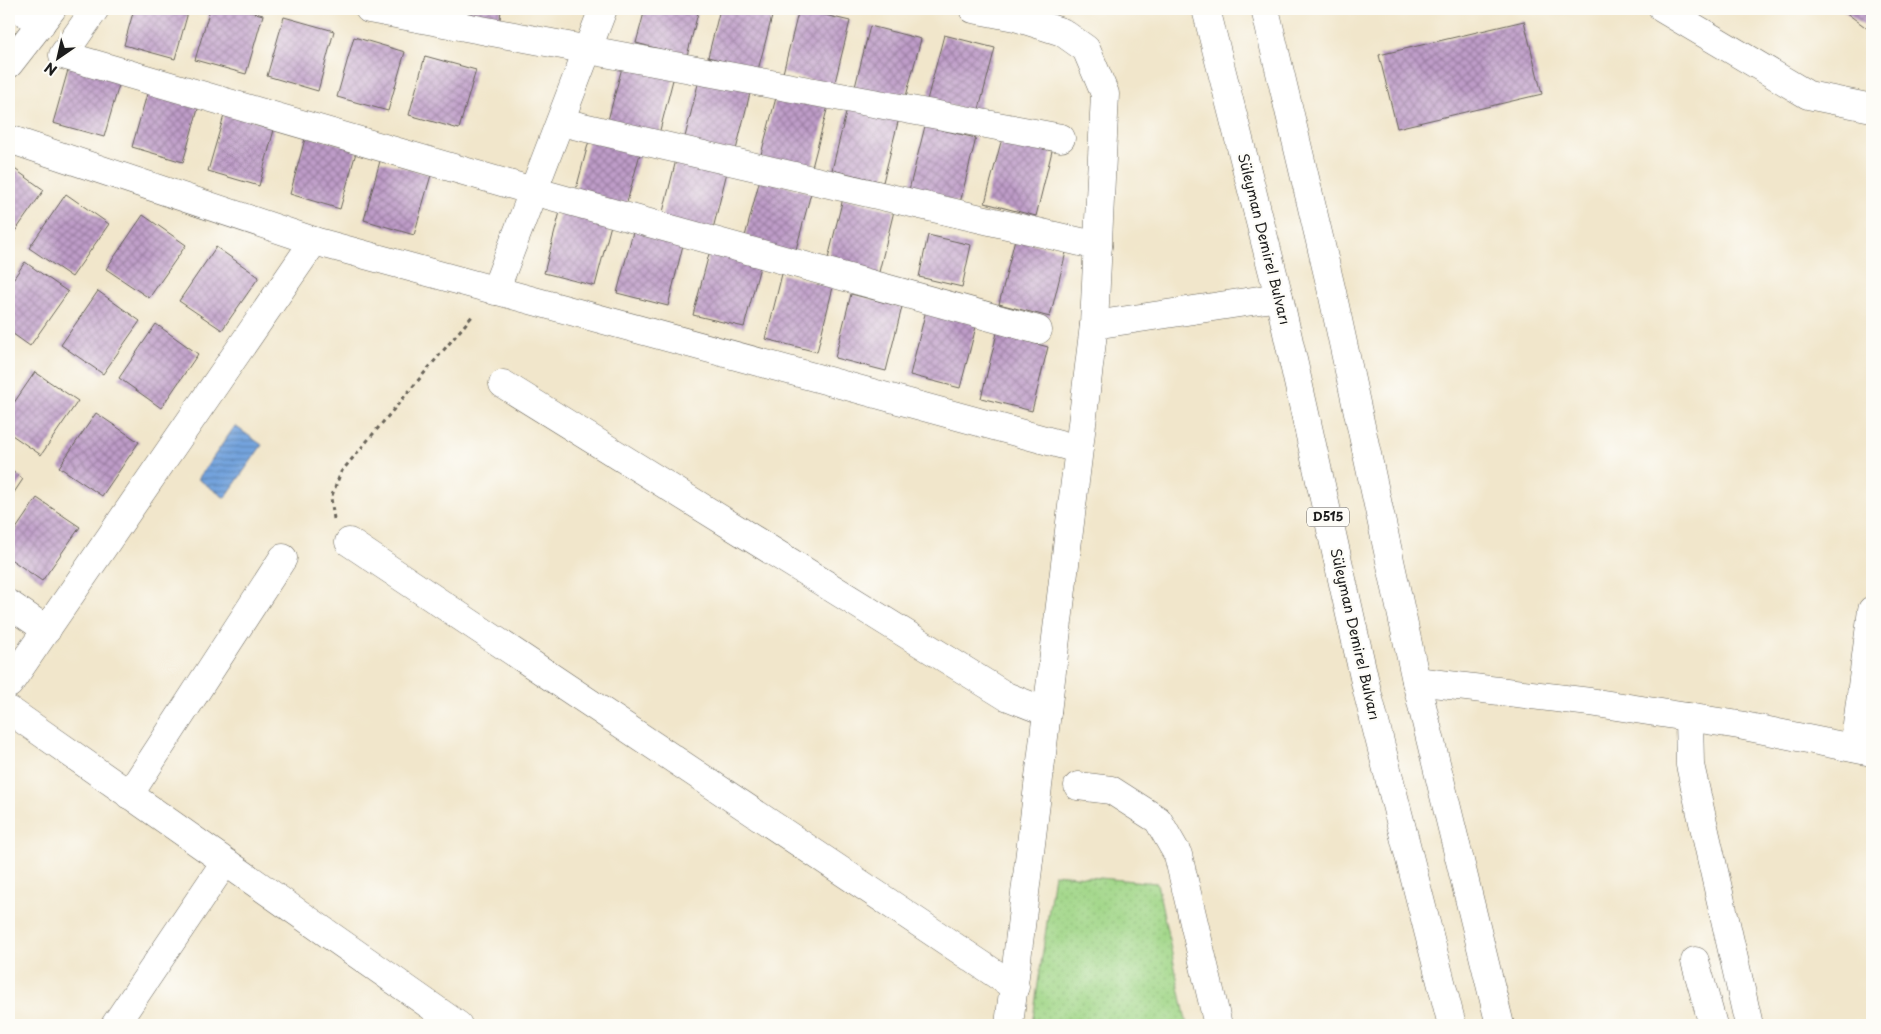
<svg xmlns="http://www.w3.org/2000/svg" width="1881" height="1034" font-family="'Playpen Sans',sans-serif">
  <style>
    .grass { fill: url(#grass-dots); stroke: #5e7952 }
    .water { fill: url(#water-rules); stroke: #48607c }
    .building { fill: url(#building-cross-hatch) }
    .lines { fill: none; stroke-linecap: round; stroke-linejoin: round }
    .minor-casing { stroke: #676359; stroke-width: 29 }
    .highway-casing { stroke: #676359; stroke-width: 29 }
    .path { stroke: #676359; stroke-width: 3; stroke-dasharray: 4 4; stroke-linecap: butt }
    .minor { stroke: #fff; stroke-width: 28 }
    .highway { stroke: #fff; stroke-width: 28 }
    .labels { text-anchor: middle; stroke-width: 4.5; stroke-linejoin: round; paint-order: stroke }
    .shield { fill: #fdfcf7; stroke: #605f5e; stroke-width: 1 }
    .shield-label { font-size: 12px; font-weight: bold; fill: #1c1c1c }
    .street-label { font-size: 14px; fill: #1c1c1c; stroke: #fdfcf7 }
  </style>
  <defs>
    <pattern id="grass-dots" width="8" height="8" patternUnits="userSpaceOnUse" patternTransform="scale(1.25)"><rect width="8" height="8" fill="#a0d687"/><path d="M2 2h.1M6 6h.1" fill="none" stroke="#89b774" stroke-width="1.8" stroke-linecap="round"/></pattern>
    <pattern id="water-rules" width="6" height="5" patternUnits="userSpaceOnUse" patternTransform="scale(1.25)"><rect width="6" height="5" fill="#73a3dd"/><path d="M0 2.5h6" fill="none" stroke="#5e84b2"/></pattern>
    <pattern id="building-cross-hatch" width="8" height="8" patternUnits="userSpaceOnUse" patternTransform="scale(1.25)"><rect width="8" height="8" fill="#be9cc8"/><path d="M0 0l8 8M0 8l8-8" fill="none" stroke="#9a7ea2"/></pattern>
  </defs>
  <rect width="100%" height="100%" fill="#fdfcf7"/>
  <filter id="ink" filterUnits="userSpaceOnUse"><feTurbulence type="fractalNoise" baseFrequency=".02" numOctaves="2"/><feDisplacementMap in="SourceGraphic" scale="10" xChannelSelector="R" yChannelSelector="G"/><feConvolveMatrix kernelMatrix="1 2 1 2 8 2 1 2 1" color-interpolation-filters="sRGB"/></filter>
  <filter id="wash" filterUnits="userSpaceOnUse"><feTurbulence type="fractalNoise" baseFrequency=".0096" numOctaves="4" result="noise"/><feDisplacementMap in="SourceGraphic" scale="20" xChannelSelector="R" yChannelSelector="G"/><feGaussianBlur stdDeviation="1.12" result="paint"/><feColorMatrix in="noise" values="0 0 0 0 0 0 0 0 0 0 0 0 0 0 0 0 0 1.4 0 .05"/><feComposite in="paint" operator="in"/></filter>
  <g filter="url(#wash)">
    <rect width="100%" height="100%" fill="#f1e6cb"/>
    <path class="grass" d="M1054,874L1157,883L1187,1025H1032Z"/>
    <path class="water" d="M235,426L262,445L225,498L198,479Z"/>
    <g id="blocks">
      <g class="building">
        <path d="M134,9H189L175,59L124,45Z"/>
        <path d="M210,9H241L263,15L246,74L195,60Z"/>
        <path d="M448,9H501L500,20L448,13Z"/>
        <path d="M645,9H699L687,56L636,43Z"/>
        <path d="M720,9H774L758,70L708,57Z"/>
        <path d="M799,9L850,21L834,86L783,73Z"/>
        <path d="M1841,9H1872V32Z"/>
        <path d="M284,17L334,31L318,91L267,76Z"/>
        <path d="M1524,21L1542,94L1397,128L1379,55Z"/>
        <path d="M870,26L921,39L904,104L854,91Z"/>
        <path d="M944,35L995,48L978,113L927,100Z"/>
        <path d="M354,37L405,52L388,111L337,97Z"/>
        <path d="M425,56L476,70L459,129L409,115Z"/>
        <path d="M624,60L675,72L658,138L607,124Z"/>
        <path d="M70,63L121,78L104,137L53,123Z"/>
        <path d="M700,76L751,89L735,154L684,141Z"/>
        <path d="M149,87L200,102L183,162L132,147Z"/>
        <path d="M777,94L828,106L811,171L760,158Z"/>
        <path d="M848,105L899,118L883,182L832,170Z"/>
        <path d="M225,112L275,126L259,186L208,171Z"/>
        <path d="M925,126L976,138L960,203L909,190Z"/>
        <path d="M591,133L642,146L625,210L574,197Z"/>
        <path d="M306,135L357,149L340,209L290,194Z"/>
        <path d="M1002,138L1052,151L1036,216L985,203Z"/>
        <path d="M677,156L728,168L712,233L661,220Z"/>
        <path d="M380,161L431,175L414,235L364,220Z"/>
        <path d="M9,165L44,190L9,240Z"/>
        <path d="M760,179L811,193L794,257L743,244Z"/>
        <path d="M66,194L109,224L72,277L29,248Z"/>
        <path d="M843,198L894,211L878,276L827,263Z"/>
        <path d="M561,208L612,221L595,286L544,273Z"/>
        <path d="M143,215L186,245L149,298L106,269Z"/>
        <path d="M634,228L684,241L668,306L617,293Z"/>
        <path d="M928,235L971,245L962,287L919,277Z"/>
        <path d="M1015,239L1066,252L1050,317L999,304Z"/>
        <path d="M216,247L259,277L222,330L179,301Z"/>
        <path d="M710,250L761,263L744,327L693,315Z"/>
        <path d="M25,262L68,292L30,346L9,331V285Z"/>
        <path d="M782,274L833,287L817,352L766,339Z"/>
        <path d="M98,291L140,321L103,374L61,345Z"/>
        <path d="M851,294L902,307L886,371L835,358Z"/>
        <path d="M926,310L977,323L960,388L910,375Z"/>
        <path d="M156,324L198,354L161,408L119,378Z"/>
        <path d="M997,333L1048,347L1032,411L981,398Z"/>
        <path d="M35,372L78,401L41,455L9,433V410Z"/>
        <path d="M96,413L139,442L102,496L59,467Z"/>
        <path d="M9,469L23,479L9,500Z"/>
        <path d="M37,498L80,527L42,581L9,558V539Z"/>
      </g>
    </g>
  </g>
  <g filter="url(#ink)">
    <use href="#blocks" fill-opacity="0" stroke="#676359" stroke-width="1"/>
    <g class="lines">
      <defs>
        <g id="minor">
          <path d="M20,9L41,24"/>
          <path d="M95,9L63,55L533,191L1038,330"/>
          <path d="M369,9L1061,138"/>
          <path d="M973,9L1015,17L1062,32L1086,49L1105,94L1094,325L1009,1025"/>
          <path d="M1663,9L1808,95L1872,108"/>
          <path d="M9,64L52,9"/>
          <path d="M561,122L1098,246"/>
          <path d="M9,139L314,241L1078,449"/>
          <path d="M495,291L603,9"/>
          <path d="M1094,325L1279,297"/>
          <path d="M503,384L1006,696L1047,712"/>
          <path d="M349,542L1015,987"/>
          <path d="M9,604L47,630"/>
          <path d="M1416,681L1590,702L1739,725L1872,752"/>
          <path d="M9,684L314,241"/>
          <path d="M9,710L458,1025"/>
          <path d="M1689,717L1690,765L1749,1025"/>
          <path d="M1854,748L1872,610"/>
          <path d="M1078,786L1111,790L1158,820L1178,855L1218,1025"/>
          <path d="M129,795L283,558"/>
          <path d="M1695,961L1713,1025"/>
          <path d="M115,1025L225,862"/>
        </g>
        <g id="highway">
          <path d="M1206,9L1279,297L1367,691L1452,1025"/>
          <path d="M1265,9L1332,292L1416,681L1500,1025"/>
        </g>
      </defs>
      <use href="#minor" class="minor-casing"/>
      <use href="#highway" class="highway-casing"/>
      <path class="path" d="M334,519L331,498L341,472L474,314"/>
      <use href="#minor" class="minor"/>
      <use href="#highway" class="highway"/>
    </g>
  </g>
  <g class="labels">
    <rect class="shield" x="1307" y="507.5" width="42" height="19" rx="4"/>
    <g class="shield-label">
      <text x="1328" y="521">D515</text>
    </g>
    <g class="street-label">
      <text transform="translate(1264 239) rotate(76)" y="5">Süleyman Demirel Bulvarı</text>
      <text transform="translate(1355 634) rotate(77)" y="5">Süleyman Demirel Bulvarı</text>
    </g>
  </g>
  <rect width="1881" height="1034" fill="none" stroke="#fdfcf7" stroke-width="30"/>
  <g transform="translate(58 58) rotate(214)" stroke="#fdfcf7" stroke-width="4" paint-order="stroke">
  <path d="M0-4L9 19L0 12L-9 19Z" fill="#1c1c1c"/>
  <text y="-8" font-size="14" font-weight="bold" text-anchor="middle" fill="#1c1c1c">N</text>
  </g>
</svg>
